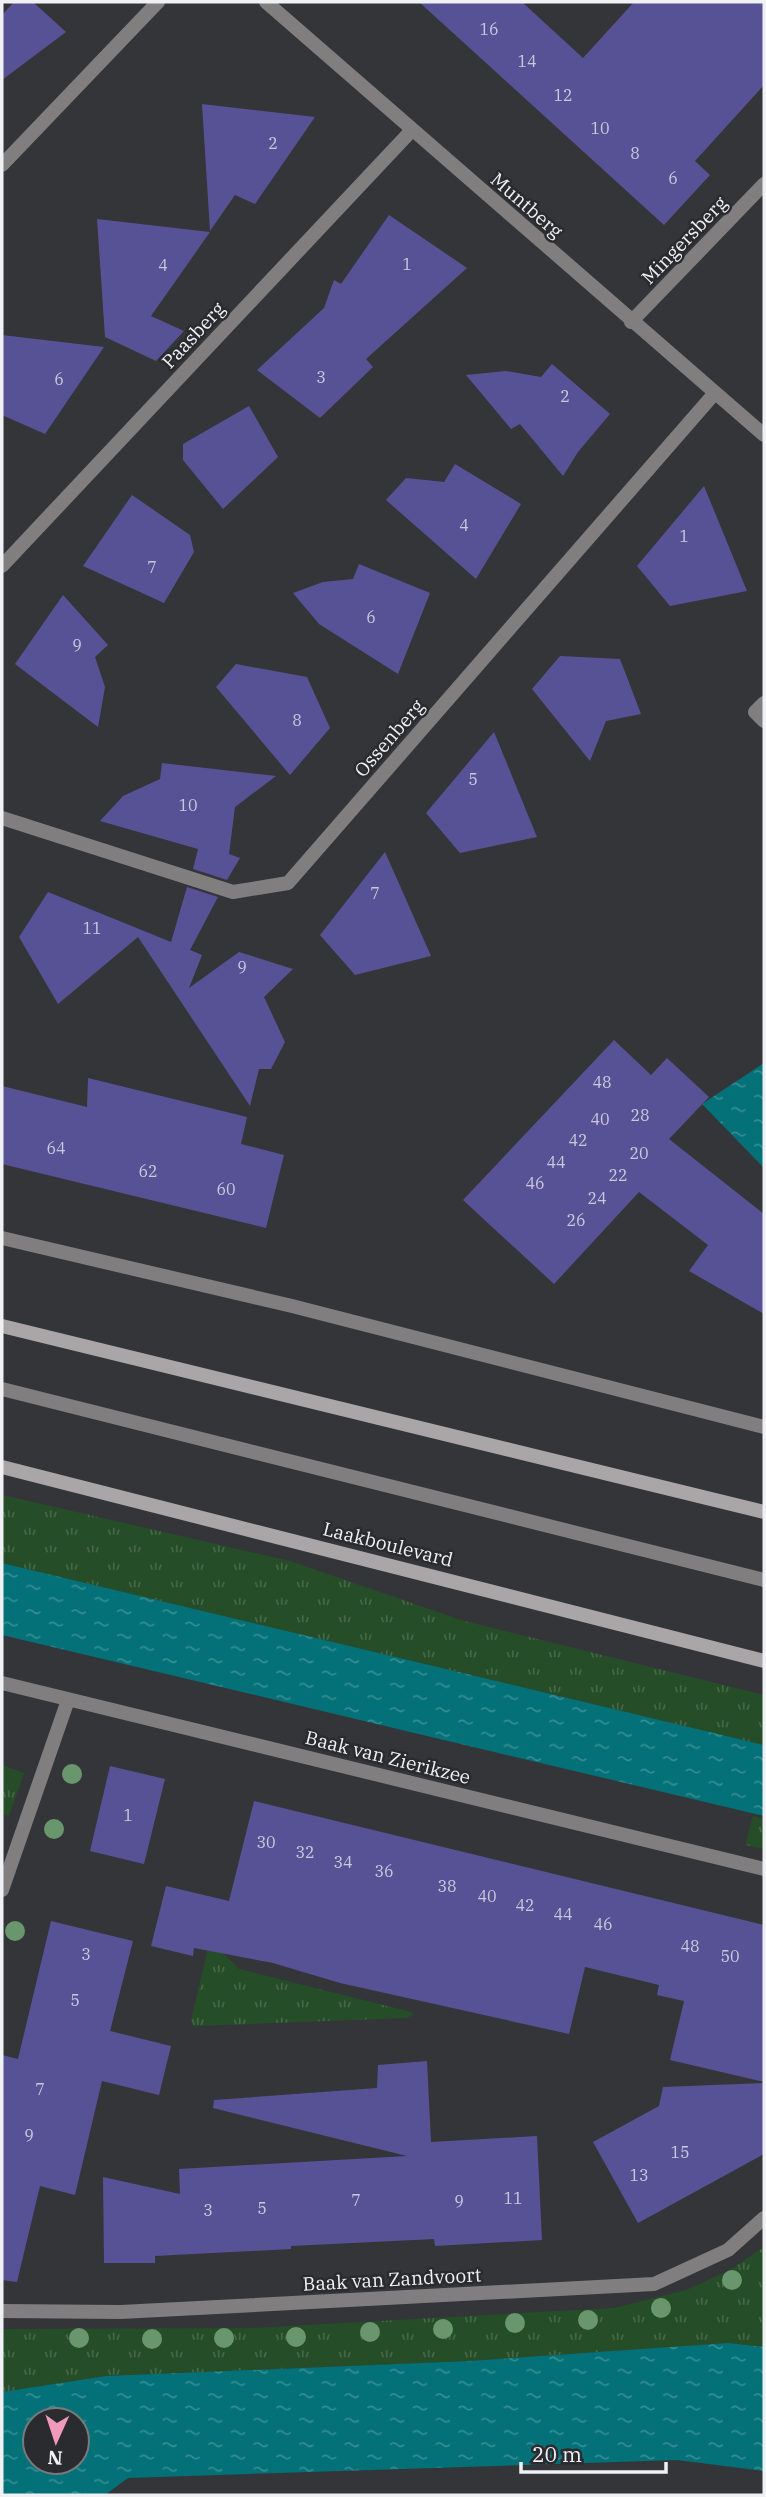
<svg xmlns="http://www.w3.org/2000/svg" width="766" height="2497" font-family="'IBM Plex Serif',serif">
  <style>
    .grass { fill: url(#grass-tufts) }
    .water { fill: url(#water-ripples); fill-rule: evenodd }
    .building { fill: #575295 }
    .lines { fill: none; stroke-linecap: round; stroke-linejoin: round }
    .service { stroke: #807e7e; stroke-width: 14 }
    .minor { stroke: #807e7e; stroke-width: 14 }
    .secondary { stroke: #aaa6a7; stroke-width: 14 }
    .tree { fill: #69966c }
    .labels { text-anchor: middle; stroke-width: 5; stroke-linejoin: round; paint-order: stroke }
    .number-label { font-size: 16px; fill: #cac9dc }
    .street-label { font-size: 19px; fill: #f0f1f4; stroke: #2a2b2f }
  </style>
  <defs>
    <pattern id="grass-tufts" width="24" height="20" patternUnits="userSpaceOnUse" patternTransform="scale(1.75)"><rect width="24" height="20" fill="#254d27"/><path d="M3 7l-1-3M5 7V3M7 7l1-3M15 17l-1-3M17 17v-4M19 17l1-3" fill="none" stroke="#456747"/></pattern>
    <pattern id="water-ripples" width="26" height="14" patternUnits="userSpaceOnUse" patternTransform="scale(1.75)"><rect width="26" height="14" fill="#037177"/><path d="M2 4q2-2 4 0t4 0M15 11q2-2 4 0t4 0" fill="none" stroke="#348d92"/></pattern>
  </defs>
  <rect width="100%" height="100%" fill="#343539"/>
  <g class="grass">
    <path d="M2,1495L290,1561L461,1620L764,1695V1745L2,1563Z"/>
    <path d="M2,1765L24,1773L9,1816L2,1814Z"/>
    <path d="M753,1816L764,1819V1849L745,1845Z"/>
    <path d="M208,1948H218L239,1969L411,2012L413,2015L406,2018L193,2026L191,2021Z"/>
    <path d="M764,2247V2347L728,2343L469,2361L106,2376L2,2392V2329L252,2328L614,2308L686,2290L730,2270Z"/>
  </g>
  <g class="water">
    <path d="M764,1063V1168L702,1104Z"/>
    <path d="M2,1563L764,1745V1816L2,1635Z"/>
    <path d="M728,2343L764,2347V2471L677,2460L128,2478L105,2495H2V2392L106,2376L469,2361ZM35,2420H77V2462H35Z"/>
  </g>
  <g class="building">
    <path d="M14,2H33L66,32L2,80V15Z"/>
    <path d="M419,2H522L583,58L634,2H764V85L695,161L710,175L664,225Z"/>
    <path d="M202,104L315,117L255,204L235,195L210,231Z"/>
    <path d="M389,215L467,268L366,359L373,367L320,418L257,370L324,308L334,280L341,284Z"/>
    <path d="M97,219L210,232L151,316L184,331L156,361L105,337Z"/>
    <path d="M2,335L104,347L45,434L2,415Z"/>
    <path d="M552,364L610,414L578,452L563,476L520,424L511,429L466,375L506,371L541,377Z"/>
    <path d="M249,406L278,457L223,509L183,460V444Z"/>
    <path d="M455,464L521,504L476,579L386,500L406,478L444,482Z"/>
    <path d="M704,486L747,591L670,606L637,566Z"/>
    <path d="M132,495L190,535L194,552L164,603L83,566Z"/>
    <path d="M359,564L430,593L398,674L319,624L293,593L323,582L353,579Z"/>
    <path d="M63,595L108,645L95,657L105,687L98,727L15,664Z"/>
    <path d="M560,656L620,659L641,714L606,721L590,761L532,689Z"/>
    <path d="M236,664L307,677L330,728L290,775L216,687Z"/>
    <path d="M494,732L537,837L460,853L426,813Z"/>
    <path d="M162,763L276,776L235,807L229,854L240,858L227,880L193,869L198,849L100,821L123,796L160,779Z"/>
    <path d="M385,852L431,956L355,975L320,935Z"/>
    <path d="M187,887L218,897L190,950L202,955L189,988L239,952L293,969L264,997L285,1042L271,1069H259L250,1106L138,937L58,1004L19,937L48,892L171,942Z"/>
    <path d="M614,1040L651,1075L667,1058L709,1097L669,1139L764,1214V1314L689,1271L708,1245L639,1192L554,1284L463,1200Z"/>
    <path d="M88,1078L247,1117L241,1144L284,1155L266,1228L2,1164V1086L87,1107Z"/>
    <path d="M110,1766L165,1779L144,1864L90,1851Z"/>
    <path d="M254,1801L764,1925V2082L670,2060L684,2001L657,1995L659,1985L585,1967L569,2034L340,1983L273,1963L194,1948L193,1956L151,1946L166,1886L229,1901Z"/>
    <path d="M51,1921L133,1941L110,2031L171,2046L159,2095L102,2081L75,2195L40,2186L17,2282L2,2280V2055L18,2059Z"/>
    <path d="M427,2061L431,2142L537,2136L542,2240L435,2246L434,2239L291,2246V2249L155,2256V2263H104L103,2177L180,2194L179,2169L407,2156L213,2108L214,2100L377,2088L378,2065Z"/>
    <path d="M764,2083V2154L638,2223L593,2142L659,2106L663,2087Z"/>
  </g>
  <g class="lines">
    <path class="service" d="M2,1389L764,1580"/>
    <g class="minor">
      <path d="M266,2L764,435"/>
      <path d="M2,165L158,2"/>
      <path d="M631,322L764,184"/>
      <path d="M2,566L412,130"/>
      <path d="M764,703L755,712L764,721"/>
      <path d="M2,818L233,892L288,883L714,394"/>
      <path d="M2,1238L292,1306L764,1427"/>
      <path d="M2,1683L764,1869"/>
      <path d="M2,1890L68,1700"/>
      <path d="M2,2311L121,2312L654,2284L728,2250L764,2218"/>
    </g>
    <g class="secondary">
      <path d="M2,1326L764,1512"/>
      <path d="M2,1467L764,1661"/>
    </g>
  </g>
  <g class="tree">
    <circle cx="72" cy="1774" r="10"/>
    <circle cx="54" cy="1829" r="10"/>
    <circle cx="15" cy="1931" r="10"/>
    <circle cx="732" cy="2280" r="10"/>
    <circle cx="661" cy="2308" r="10"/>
    <circle cx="588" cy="2320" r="10"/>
    <circle cx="515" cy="2323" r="10"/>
    <circle cx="443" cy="2329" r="10"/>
    <circle cx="370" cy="2332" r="10"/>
    <circle cx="296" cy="2337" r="10"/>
    <circle cx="79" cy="2338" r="10"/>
    <circle cx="224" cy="2338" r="10"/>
    <circle cx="152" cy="2339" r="10"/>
  </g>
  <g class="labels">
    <g class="number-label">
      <text x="489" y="35">16</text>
      <text x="527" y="67">14</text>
      <text x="563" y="101">12</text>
      <text x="600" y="134">10</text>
      <text x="273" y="149">2</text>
      <text x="635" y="159">8</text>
      <text x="673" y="184">6</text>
      <text x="407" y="270">1</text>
      <text x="163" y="271">4</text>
      <text x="321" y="383">3</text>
      <text x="59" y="385">6</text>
      <text x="565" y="402">2</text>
      <text x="464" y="531">4</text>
      <text x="684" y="542">1</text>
      <text x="152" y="573">7</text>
      <text x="371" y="623">6</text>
      <text x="77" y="651">9</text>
      <text x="297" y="726">8</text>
      <text x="473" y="785">5</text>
      <text x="188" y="811">10</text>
      <text x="375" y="899">7</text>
      <text x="92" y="934">11</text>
      <text x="242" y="973">9</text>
      <text x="602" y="1088">48</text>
      <text x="640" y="1121">28</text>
      <text x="600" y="1125">40</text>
      <text x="578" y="1146">42</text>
      <text x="56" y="1154">64</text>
      <text x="639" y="1159">20</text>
      <text x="556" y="1168">44</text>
      <text x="148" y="1177">62</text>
      <text x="618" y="1181">22</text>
      <text x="535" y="1189">46</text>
      <text x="226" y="1195">60</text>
      <text x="597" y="1204">24</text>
      <text x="576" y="1226">26</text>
      <text x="128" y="1821">1</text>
      <text x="266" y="1848">30</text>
      <text x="305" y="1858">32</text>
      <text x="343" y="1868">34</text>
      <text x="384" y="1877">36</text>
      <text x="447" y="1892">38</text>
      <text x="487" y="1902">40</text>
      <text x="525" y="1911">42</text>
      <text x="563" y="1920">44</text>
      <text x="603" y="1930">46</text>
      <text x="690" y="1952">48</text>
      <text x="86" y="1960">3</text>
      <text x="730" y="1962">50</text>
      <text x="75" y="2006">5</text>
      <text x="40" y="2095">7</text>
      <text x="29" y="2141">9</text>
      <text x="680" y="2158">15</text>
      <text x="639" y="2181">13</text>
      <text x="513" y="2204">11</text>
      <text x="356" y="2206">7</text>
      <text x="459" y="2207">9</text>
      <text x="262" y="2214">5</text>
      <text x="208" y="2216">3</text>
    </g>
    <g class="street-label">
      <text transform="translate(527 205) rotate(41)" y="7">Muntberg</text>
      <text transform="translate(684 240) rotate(-46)" y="7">Mingersberg</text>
      <text transform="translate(193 335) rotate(-47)" y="7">Paasberg</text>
      <text transform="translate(389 738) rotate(-49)" y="7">Ossenberg</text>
      <text transform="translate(388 1544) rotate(14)" y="7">Laakboulevard</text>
      <text transform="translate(388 1757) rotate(14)" y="7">Baak van Zierikzee</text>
      <text transform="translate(392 2279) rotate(-3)" y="7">Baak van Zandvoort</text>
    </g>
  </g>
  <rect width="766" height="2497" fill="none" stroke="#f0f1f4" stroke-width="7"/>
  <g transform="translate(56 2441) rotate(183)"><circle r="33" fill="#2a2b2f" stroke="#797a7e" stroke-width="2"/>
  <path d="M0-5L12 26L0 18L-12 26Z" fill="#ef9ab8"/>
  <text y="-10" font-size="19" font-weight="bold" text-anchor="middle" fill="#f0f1f4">N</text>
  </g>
  <path d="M521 2462v10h145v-10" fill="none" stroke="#f0f1f4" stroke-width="3.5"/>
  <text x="532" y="2462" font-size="21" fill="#f0f1f4" stroke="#2a2b2f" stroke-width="5" paint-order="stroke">20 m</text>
</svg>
